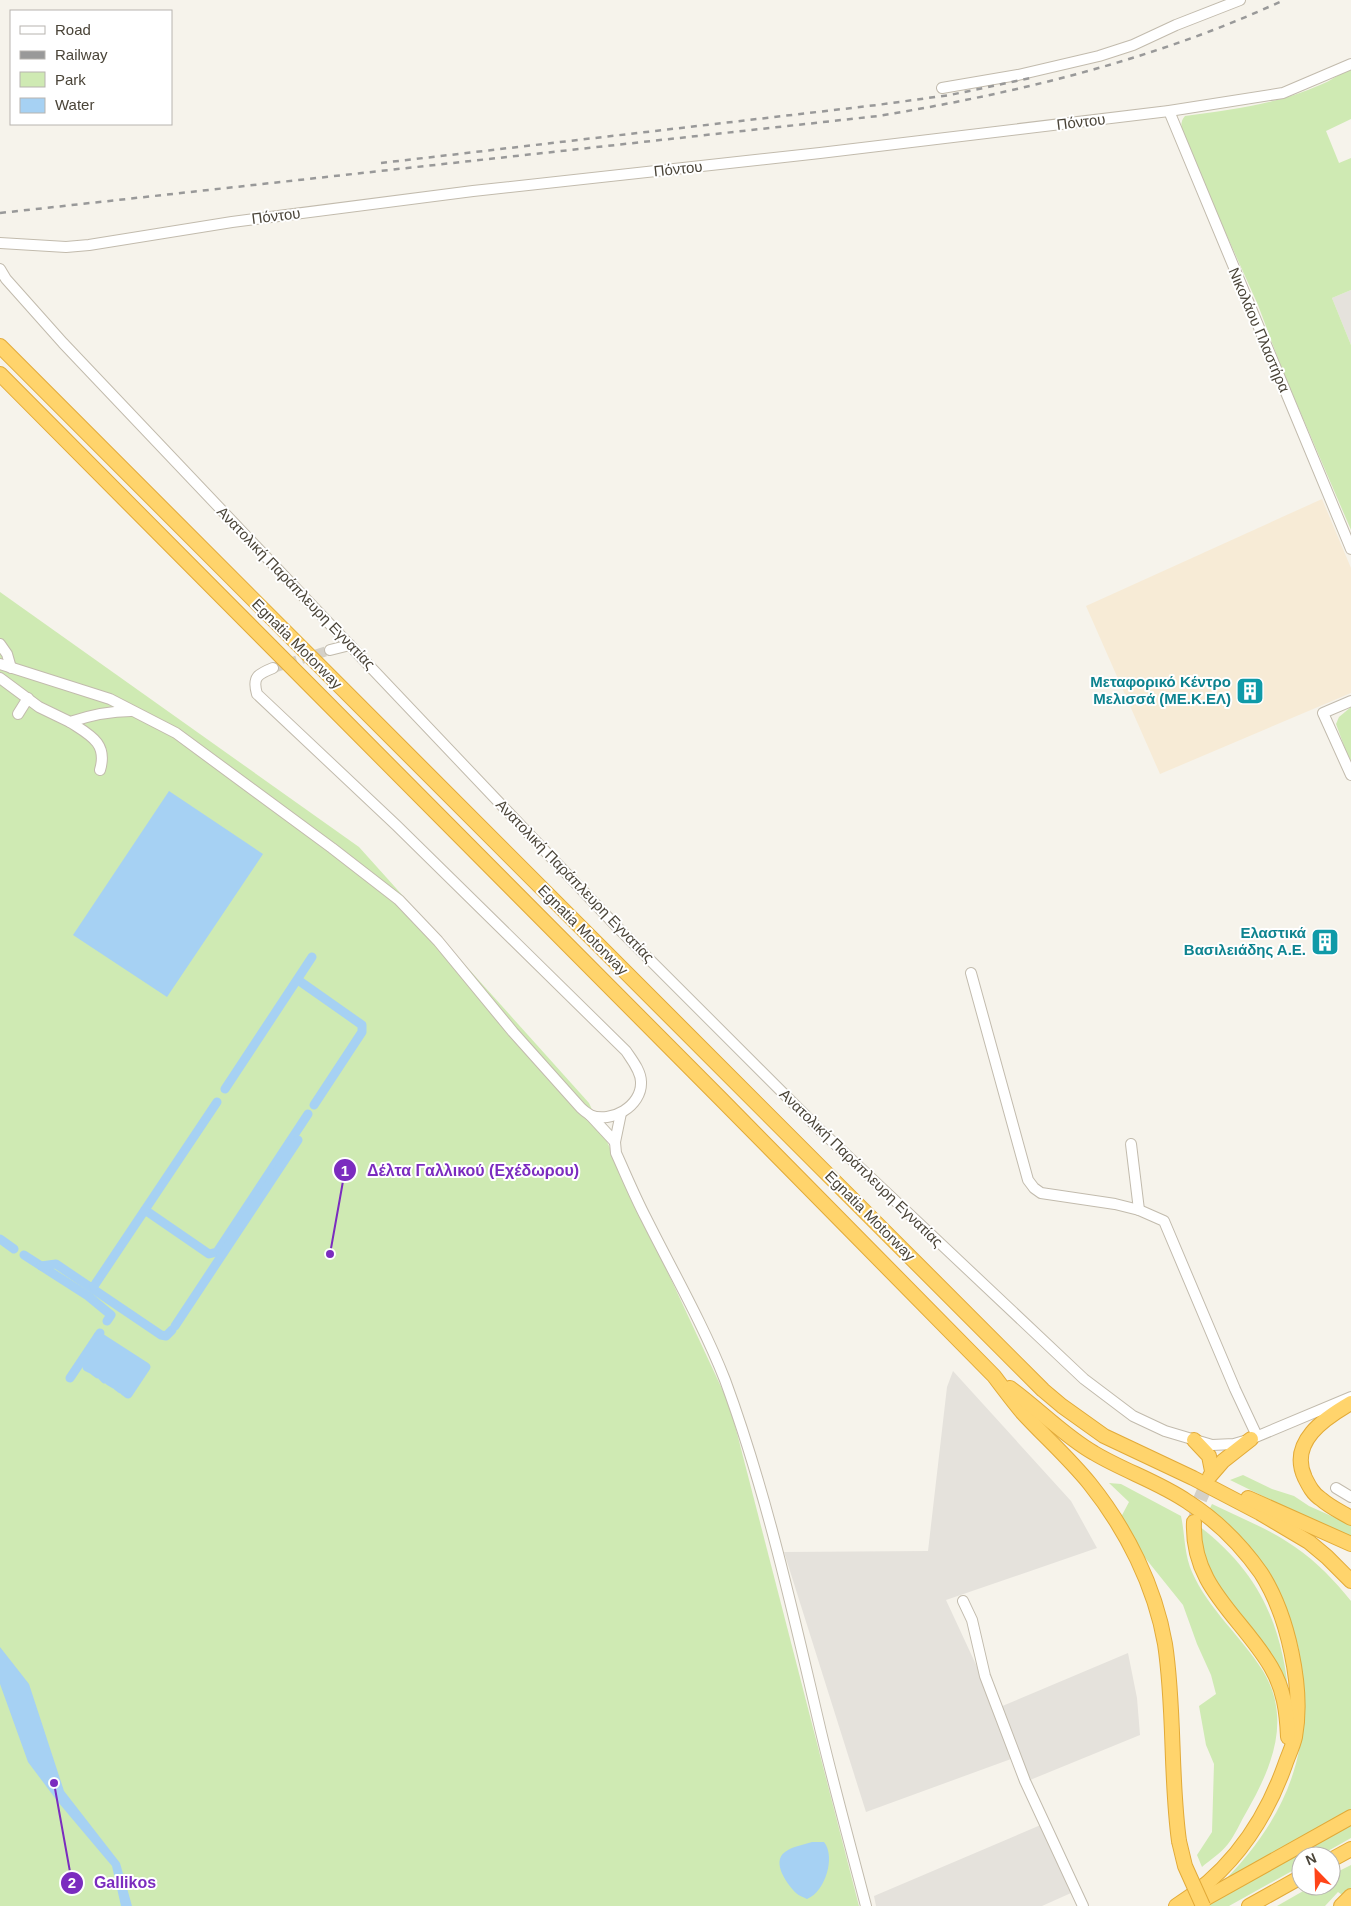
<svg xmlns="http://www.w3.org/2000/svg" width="1351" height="1906" font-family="Arial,sans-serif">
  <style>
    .commercial { fill: #f7ebd6 }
    .industrial { fill: #e5e2dc }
    .green { fill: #cfeab3 }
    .water { fill: #a6d1f3 }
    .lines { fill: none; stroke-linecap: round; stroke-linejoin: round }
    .canal { stroke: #a6d1f3; stroke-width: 9 }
    .minor-tunnel { stroke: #d4d0c7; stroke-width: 10; stroke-dasharray: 10 5; stroke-linecap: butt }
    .highway-tunnel { stroke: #d4d0c7; stroke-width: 14; stroke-dasharray: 14 7; stroke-linecap: butt }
    .minor-casing { stroke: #c2bbad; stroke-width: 12 }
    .highway-casing { stroke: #e2aa38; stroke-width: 16 }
    .minor { stroke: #fff; stroke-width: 10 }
    .highway { stroke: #ffd46c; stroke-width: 14 }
    .rail { stroke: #999; stroke-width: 2.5; stroke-dasharray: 6 6; stroke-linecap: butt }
    .highway-bridge-casing { stroke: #e2aa38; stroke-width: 16; stroke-linecap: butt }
    .highway-bridge { stroke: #ffd46c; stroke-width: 14 }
    .labels { text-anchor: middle; stroke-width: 4; stroke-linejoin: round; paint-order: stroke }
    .street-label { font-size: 15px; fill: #4a4438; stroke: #fff }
    .culture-label { font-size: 15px; font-weight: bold; fill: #0d838f; stroke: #fff; text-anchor: end }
    .leader { fill: none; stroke: #7b2cbf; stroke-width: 2 }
    .callout-dot { fill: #7b2cbf; stroke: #fff; stroke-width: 2 }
    .mark-label { font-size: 15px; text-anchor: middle; font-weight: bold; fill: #fff }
    .callout-label { font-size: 16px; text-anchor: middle; font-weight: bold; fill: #7b2cbf; stroke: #fff; stroke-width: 4; stroke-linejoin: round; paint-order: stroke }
  </style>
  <rect width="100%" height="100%" fill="#f6f3eb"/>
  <path class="commercial" d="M1322,499L1351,568V693L1160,774L1086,606Z"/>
  <g class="industrial">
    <path d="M1351,290V345L1332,298Z"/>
    <path d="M953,1371L1071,1501L1097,1548L946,1600L978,1669L1011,1759L866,1812L784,1552L928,1551L947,1387Z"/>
    <path d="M1128,1653L1137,1698L1140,1735L1030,1780L1000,1707Z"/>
    <path d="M1043,1824L1071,1893L1042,1906H876L874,1896Z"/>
  </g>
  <g class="green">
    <path d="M1351,69V119L1326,131L1339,163L1351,158V290L1332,298L1351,345V530L1283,372L1258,305L1183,138C1182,130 1179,122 1185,116C1231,110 1278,104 1320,85C1331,81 1340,73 1351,69Z"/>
    <path d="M0,592L359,847L589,1103L730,1406L859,1906H0Z"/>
    <path d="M1351,707V765L1336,724L1339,717Z"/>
    <path d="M1243,1475L1272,1489L1294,1496L1309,1506L1338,1519L1351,1526V1539L1230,1480Z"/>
    <path d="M1109,1483L1121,1484L1181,1516C1185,1534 1184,1554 1192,1572C1208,1609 1242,1637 1263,1671C1292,1719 1272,1767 1247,1811C1241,1821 1235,1835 1228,1844C1221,1853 1210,1860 1202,1867L1197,1855L1212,1832L1214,1764L1206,1745L1199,1706L1216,1694L1211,1675L1197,1644L1183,1605L1138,1549L1121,1517L1129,1502Z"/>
    <path d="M1212,1504C1240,1518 1270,1529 1295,1547C1317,1562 1334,1580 1351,1601V1809L1217,1888C1278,1828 1311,1765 1302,1677C1301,1660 1298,1637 1289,1622C1282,1609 1271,1597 1263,1585C1245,1560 1227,1535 1209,1510Z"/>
    <path d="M1199,1526C1259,1572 1282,1624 1289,1698L1205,1569Z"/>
    <path d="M1351,1823V1838L1319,1856H1301V1866L1229,1906H1203Z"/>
    <path d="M1351,1865V1901L1338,1892L1325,1906H1277L1312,1886H1331V1875Z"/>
  </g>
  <g class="water">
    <path d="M169,791L263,854L167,997L73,935Z"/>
    <path d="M0,1647L29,1684L64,1791L120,1863L132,1906H121L112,1866L58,1802L28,1762L0,1684Z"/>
    <path d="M812,1842H824C836,1857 825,1892 807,1899C804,1897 799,1896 796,1893C787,1884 771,1862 785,1852C793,1846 803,1845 812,1842Z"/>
  </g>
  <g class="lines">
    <g class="canal">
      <path d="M298,980L362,1025V1032L314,1105"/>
      <path d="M225,1089L312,957"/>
      <path d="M145,1210L209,1254L217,1252L308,1114"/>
      <path d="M0,1239L14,1249"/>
      <path d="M24,1255L88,1296L111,1315L107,1321"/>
      <path d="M41,1266L56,1264L161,1335L166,1336L172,1330"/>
      <path d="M94,1286L217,1102"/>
      <path d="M175,1326L298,1140"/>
      <path d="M98,1336L146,1367L128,1394L124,1391L139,1369L136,1367L121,1389L117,1386L132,1364L129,1362L114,1384L109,1381L124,1359L121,1357L105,1379L102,1376L116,1355L113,1352L98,1374L94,1371L110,1349L106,1347L91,1369L87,1367L102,1345"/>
      <path d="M70,1378L100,1333"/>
    </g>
    <path class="minor-tunnel" d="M273,668L330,650"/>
    <path class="highway-tunnel" d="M1195,1520L1199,1502L1210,1476"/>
    <defs>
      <g id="minor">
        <path d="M942,88L1018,75L1099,56L1133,45L1176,25L1240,0"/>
        <path d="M1169,111L1351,549"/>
        <path d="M0,243L66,247L89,245L232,222L473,191L820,153L1169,111L1283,93L1351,64"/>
        <path d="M0,269L6,279L63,343L621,931L818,1128L1084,1379L1133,1416L1165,1431L1212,1445L1234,1444L1251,1439L1351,1397"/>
        <path d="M0,644L7,654L11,668"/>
        <path d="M330,650L350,645"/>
        <path d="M0,664L110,699L176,733L332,848L399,900L438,941L513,1032L581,1108C583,1110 587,1113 590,1115C611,1124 642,1106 641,1082C641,1071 632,1060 626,1051L396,825L257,694C252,677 258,674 273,668"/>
        <path d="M0,678L39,707L70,722C91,715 109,711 131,711"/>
        <path d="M1351,701L1323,713L1351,775"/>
        <path d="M18,714L28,698"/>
        <path d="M70,722C90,735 108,743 100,770"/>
        <path d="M971,973L1028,1180L1034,1188L1041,1193L1115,1204L1139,1210L1164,1221L1235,1389L1257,1436"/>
        <path d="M621,1113L615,1142L616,1153C626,1175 635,1197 646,1218C673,1272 703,1324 725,1380C767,1494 793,1613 821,1732C835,1790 851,1848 866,1906"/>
        <path d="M590,1115L615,1142"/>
        <path d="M1131,1144L1139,1210"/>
        <path d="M1336,1488L1351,1497"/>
        <path d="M963,1601L972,1620L985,1676L1025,1781L1083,1906"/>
      </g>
      <g id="highway">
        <path d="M0,346L1043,1390L1062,1406L1104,1436L1193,1478L1260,1513L1309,1542L1327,1557L1351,1581"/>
        <path d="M0,374L721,1099L994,1376C1003,1388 1012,1400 1022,1412C1044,1436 1069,1458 1090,1484C1126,1529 1155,1586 1165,1644C1175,1709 1170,1775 1179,1841"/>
        <path d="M1010,1388C1039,1409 1064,1436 1094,1453C1124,1471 1159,1482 1188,1502C1216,1520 1242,1546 1261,1573C1288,1615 1304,1688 1295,1737C1293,1746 1288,1756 1285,1765C1264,1824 1229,1873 1176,1906"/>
        <path d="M1351,1403C1325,1418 1288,1442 1305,1478C1309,1486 1313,1494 1321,1499C1330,1507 1341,1512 1351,1518"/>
        <path d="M1194,1440L1209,1456L1212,1471"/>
        <path d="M1210,1476L1223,1461L1251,1439"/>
        <path d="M1248,1498L1351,1544"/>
        <path d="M1194,1522C1191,1587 1242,1617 1271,1667C1284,1689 1287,1712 1288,1737"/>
        <path d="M1331,1860L1351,1849"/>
        <path d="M1192,1906L1351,1817"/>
        <path d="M1249,1906L1301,1877"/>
        <path d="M1341,1906L1351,1896"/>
      </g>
    </defs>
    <use href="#minor" class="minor-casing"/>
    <use href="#highway" class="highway-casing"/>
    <use href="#minor" class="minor"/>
    <use href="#highway" class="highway"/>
    <g class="rail">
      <path d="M381,163L877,105L950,95L1035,77"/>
      <path d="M0,213L878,116C1017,93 1155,60 1284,0"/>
    </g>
    <defs>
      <path id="highway-bridge" d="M1179,1841L1185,1866L1203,1906"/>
    </defs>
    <use href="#highway-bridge" class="highway-bridge-casing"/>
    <use href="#highway-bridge" class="highway-bridge"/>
  </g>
  <defs>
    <symbol id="building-square" viewBox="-11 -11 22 22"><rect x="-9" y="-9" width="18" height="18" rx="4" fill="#0f9aa8" stroke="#fff"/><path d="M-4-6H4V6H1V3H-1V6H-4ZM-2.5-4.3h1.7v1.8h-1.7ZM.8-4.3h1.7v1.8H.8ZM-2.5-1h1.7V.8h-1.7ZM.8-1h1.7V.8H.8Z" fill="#fff"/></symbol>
  </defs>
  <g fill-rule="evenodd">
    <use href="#building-square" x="1234" y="675" width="32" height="32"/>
    <use href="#building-square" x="1309" y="926" width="32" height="32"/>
  </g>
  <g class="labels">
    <g class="street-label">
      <text transform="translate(1081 122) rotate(-7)" y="5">Πόντου</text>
      <text transform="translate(678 169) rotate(-6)" y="5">Πόντου</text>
      <text transform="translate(276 216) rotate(-7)" y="5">Πόντου</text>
      <text transform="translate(1259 330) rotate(67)" y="5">Νικολάου Πλαστήρα</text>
      <text transform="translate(296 588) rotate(46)" y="5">Ανατολική Παράπλευρη Εγνατίας</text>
      <text transform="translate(297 644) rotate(45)" y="5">Egnatia Motorway</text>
      <text transform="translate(575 881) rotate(46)" y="5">Ανατολική Παράπλευρη Εγνατίας</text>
      <text transform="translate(583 930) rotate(45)" y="5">Egnatia Motorway</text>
      <text transform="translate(861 1168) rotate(44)" y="5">Ανατολική Παράπλευρη Εγνατίας</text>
      <text transform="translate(870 1216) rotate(45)" y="5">Egnatia Motorway</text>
    </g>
    <g class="culture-label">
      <text x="1231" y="687">Μεταφορικό Κέντρο<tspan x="1231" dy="17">Μελισσά (ΜΕ.Κ.ΕΛ)</tspan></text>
      <text x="1306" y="938">Ελαστικά<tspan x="1306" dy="17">Βασιλειάδης Α.Ε.</tspan></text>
    </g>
  </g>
  <path class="leader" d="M330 1254L345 1170M54 1783L72 1883"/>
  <g class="callout-dot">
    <circle cx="330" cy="1254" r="5"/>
    <circle cx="54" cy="1783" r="5"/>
    <circle cx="345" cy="1170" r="12"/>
    <circle cx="72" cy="1883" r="12"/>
  </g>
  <g class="mark-label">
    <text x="345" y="1176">1</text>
    <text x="72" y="1888">2</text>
  </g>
  <g class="callout-label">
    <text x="473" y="1176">Δέλτα Γαλλικού (Εχέδωρου)</text>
    <text x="125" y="1888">Gallikos</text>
  </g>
  <rect x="10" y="10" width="162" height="115" fill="#ffffff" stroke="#b7b4af"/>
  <rect x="20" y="26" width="25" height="8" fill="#ffffff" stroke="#b7b4af"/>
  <text x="55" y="35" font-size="15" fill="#4a4438">Road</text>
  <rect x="20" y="51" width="25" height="8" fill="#999999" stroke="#b7b4af"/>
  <text x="55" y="60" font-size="15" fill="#4a4438">Railway</text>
  <rect x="20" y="72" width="25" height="15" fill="#cfeab3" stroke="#b7b4af"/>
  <text x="55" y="85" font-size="15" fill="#4a4438">Park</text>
  <rect x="20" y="98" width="25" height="15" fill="#a6d1f3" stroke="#b7b4af"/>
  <text x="55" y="110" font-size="15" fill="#4a4438">Water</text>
  <g transform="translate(1316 1871) rotate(337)"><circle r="24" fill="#ffffff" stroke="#b7b4af"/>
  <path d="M0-4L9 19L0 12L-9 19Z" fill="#ff4418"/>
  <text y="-8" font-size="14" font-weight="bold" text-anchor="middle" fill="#4a4438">N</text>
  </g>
</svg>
